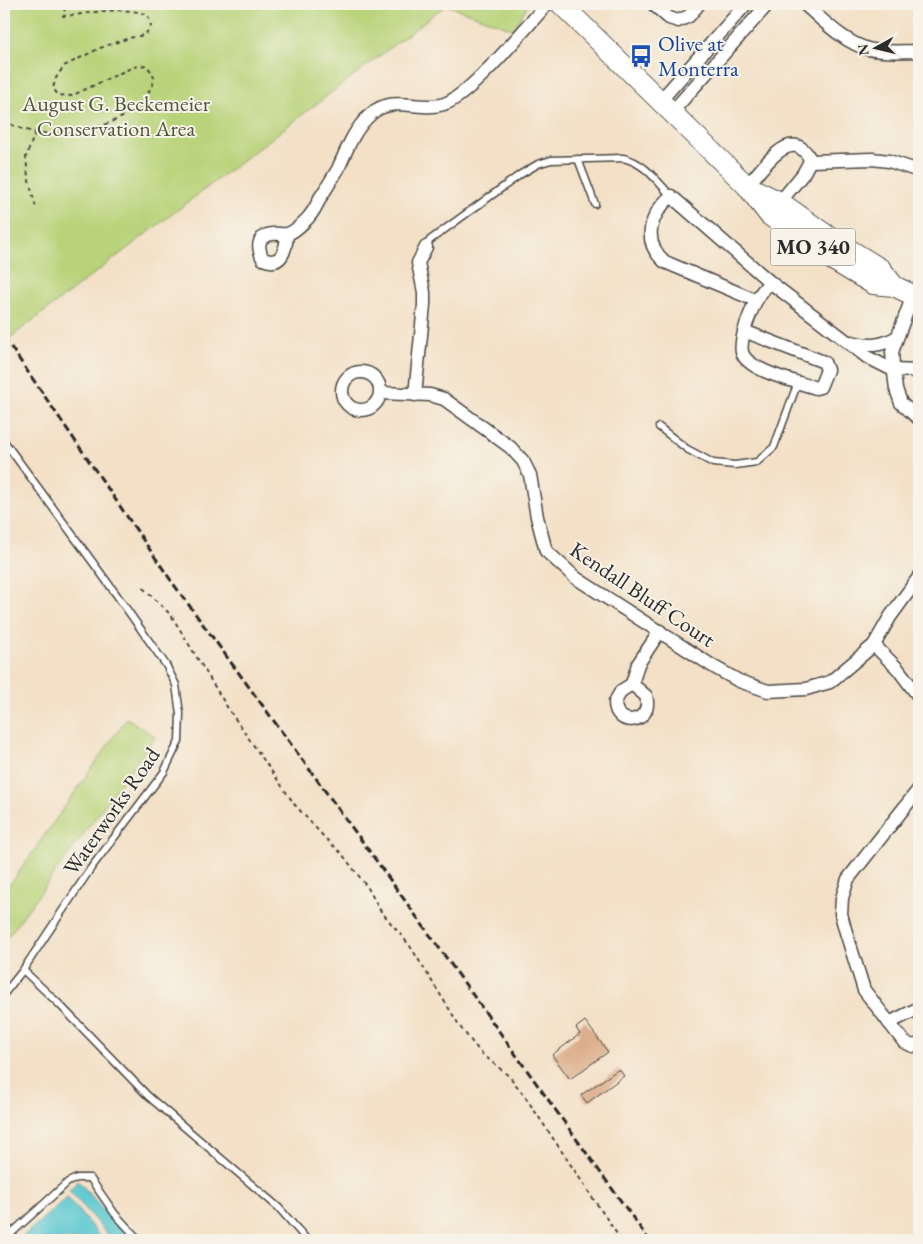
<svg xmlns="http://www.w3.org/2000/svg" width="923" height="1244" font-family="'EB Garamond',serif">
  <style>
    .green { fill: #b8d379; stroke: #727f52 }
    .water { fill: #5bc8d1; stroke: #437a7e }
    .building { fill: #dcad8a }
    .lines { fill: none; stroke-linecap: round; stroke-linejoin: round }
    .service-casing { stroke: #494642; stroke-width: 9 }
    .minor-casing { stroke: #494642; stroke-width: 15 }
    .primary-casing { stroke: #494642; stroke-width: 22 }
    .path { stroke: #494642; stroke-width: 2; stroke-dasharray: 4 4; stroke-linecap: butt }
    .service { stroke: #fff; stroke-width: 6 }
    .minor { stroke: #fff; stroke-width: 12 }
    .primary { stroke: #fff; stroke-width: 20 }
    .rail { stroke: #2b2b2b; stroke-width: 3; stroke-dasharray: 8 4; stroke-linecap: butt }
    .labels { text-anchor: middle; stroke-width: 4; stroke-linejoin: round; paint-order: stroke }
    .shield { fill: #f7f3e8; stroke: #686764; stroke-width: 1 }
    .shield-label { font-size: 21px; font-weight: bold; fill: #2b2b2b }
    .transit-label { font-size: 22px; fill: #164399; stroke: #f7f3e8; text-anchor: start }
    .park-label { font-size: 22px; fill: #4e553e; stroke: #f7f3e8 }
    .street-label { font-size: 22px; fill: #2b2b2b; stroke: #f7f3e8 }
  </style>
  <rect width="100%" height="100%" fill="#f7f3e8"/>
  <filter id="ink" filterUnits="userSpaceOnUse"><feTurbulence type="fractalNoise" baseFrequency=".02" numOctaves="2"/><feDisplacementMap in="SourceGraphic" scale="10" xChannelSelector="R" yChannelSelector="G"/><feConvolveMatrix kernelMatrix="1 2 1 2 8 2 1 2 1" color-interpolation-filters="sRGB"/></filter>
  <filter id="wash" filterUnits="userSpaceOnUse"><feTurbulence type="fractalNoise" baseFrequency=".0096" numOctaves="4" result="noise"/><feDisplacementMap in="SourceGraphic" scale="20" xChannelSelector="R" yChannelSelector="G"/><feGaussianBlur stdDeviation="1.12" result="paint"/><feColorMatrix in="noise" values="0 0 0 0 0 0 0 0 0 0 0 0 0 0 0 0 0 1.4 0 .05"/><feComposite in="paint" operator="in"/></filter>
  <g filter="url(#wash)">
    <rect width="100%" height="100%" fill="#f3e0c6"/>
    <g class="green">
      <path d="M4,4H527L528,5L513,29L446,5L10,338L4,329Z"/>
      <path d="M127,718L155,737L4,942V893Z"/>
    </g>
    <g class="water">
      <path d="M78,1181L131,1240H112L69,1190Z"/>
      <path d="M67,1197L103,1240H19Z"/>
    </g>
    <g id="blocks">
      <g class="building">
        <path d="M585,1021L608,1052L570,1079L552,1055L580,1034L576,1028Z"/>
        <path d="M619,1069L624,1076L587,1103L581,1095Z"/>
      </g>
    </g>
  </g>
  <g filter="url(#ink)">
    <use href="#blocks" fill-opacity="0" stroke="#494642" stroke-width="1"/>
    <g class="lines">
      <defs>
        <g id="service">
          <path d="M578,159L595,204"/>
          <path d="M426,247L430,240L521,174L538,164L551,160L623,158C644,162 657,181 671,196"/>
          <path d="M659,427L687,449L713,463L735,465L757,462L774,447L798,382"/>
          <path d="M4,441L116,594L166,665L176,685L180,714L179,741L164,772L91,868L23,970L4,994"/>
          <path d="M23,970L59,1004L148,1096L278,1207L307,1240"/>
          <path d="M4,1240L68,1182L77,1178H90L115,1214L139,1240"/>
        </g>
        <g id="minor">
          <path d="M653,4L669,18L678,21L689,16L699,4"/>
          <path d="M804,4C823,20 843,42 868,49C885,53 902,51 919,51"/>
          <path d="M660,101L746,4"/>
          <path d="M671,113L768,4"/>
          <path d="M810,161L872,159L889,161L919,171"/>
          <path d="M747,186C758,174 783,136 801,148C806,152 809,155 810,161L803,174L780,202"/>
          <path d="M287,234C286,250 282,267 263,259C257,247 257,236 272,234C277,233 283,235 287,234C295,232 303,223 308,218C313,212 317,205 320,198C326,189 332,179 338,169C347,149 354,129 371,114C394,94 420,112 444,104C469,97 528,25 547,4"/>
          <path d="M913,295L892,352L893,365L896,389L901,403L919,419"/>
          <path d="M755,300L665,262C641,241 650,215 671,196L770,282L867,357L893,370L919,371"/>
          <path d="M744,331L824,362L827,370L820,387L816,388C798,382 747,371 742,352C740,343 744,333 746,325C753,306 756,297 770,282"/>
          <path d="M852,342C870,347 881,346 897,337"/>
          <circle cx="361" cy="391" r="19"/>
          <path d="M381,393L430,395L444,399L510,447L523,461L530,475L537,517L546,551L576,578L714,667L739,681L768,691L806,689L830,682L874,645L890,617L919,577"/>
          <path d="M415,395L424,305V292L418,263L426,247"/>
          <path d="M874,645L898,669L919,697"/>
          <path d="M632,684L646,696C654,724 615,729 615,702L621,691Z"/>
          <path d="M632,684L638,664L660,631"/>
          <path d="M919,789L848,879L842,898L841,914L845,929L864,990L904,1042L913,1046L919,1044"/>
          <path d="M889,1023L919,1008"/>
        </g>
        <g id="primary">
          <path d="M561,4L747,186L769,215L816,250L873,284L894,286L919,298"/>
          <path d="M751,188L780,202L829,237L881,269L894,286"/>
        </g>
      </defs>
      <use href="#service" class="service-casing"/>
      <use href="#minor" class="minor-casing"/>
      <use href="#primary" class="primary-casing"/>
      <g class="path">
        <path d="M4,121C42,142 89,135 126,115C132,112 141,108 145,102C147,99 148,95 149,91C156,78 156,77 146,65L133,67L71,96L58,95L53,88L56,78L64,66L100,48L129,38L145,35L151,26L148,15C121,5 91,14 63,16L66,4"/>
        <path d="M35,133L26,157L28,177L36,208"/>
        <path d="M143,588L171,615L229,710L295,805L324,837L342,854L368,888L380,910L410,946L461,1028L480,1052L510,1077L526,1098L621,1240"/>
      </g>
      <use href="#service" class="service"/>
      <use href="#minor" class="minor"/>
      <use href="#primary" class="primary"/>
      <path class="rail" d="M4,337L172,582L378,863L649,1240"/>
    </g>
  </g>
  <defs>
    <symbol id="bus-bare" viewBox="-9 -9 18 18"><path d="M-5-6H5V4H4V6H2V4H-2V6H-4V4H-5ZM-3.5-4V0h7V-4ZM-3.5 1.2v1.5H-2V1.2ZM2 1.2v1.5H3.5V1.2Z" fill="#1a4fb4" stroke="#f7f3e8" stroke-width="2.5" paint-order="stroke"/></symbol>
  </defs>
  <g fill-rule="evenodd">
    <use href="#bus-bare" x="625" y="40" width="32" height="32"/>
  </g>
  <g class="labels">
    <rect class="shield" x="770.5" y="228.5" width="85" height="37" rx="4"/>
    <g class="shield-label">
      <text x="813" y="254">MO 340</text>
    </g>
    <g class="transit-label">
      <text x="658" y="51">Olive at<tspan x="658" dy="25">Monterra</tspan></text>
    </g>
    <g class="park-label">
      <text x="116" y="111">August G. Beckemeier<tspan x="116" dy="25">Conservation Area</tspan></text>
    </g>
    <g class="street-label">
      <text transform="translate(643 594) rotate(34)" y="8">Kendall Bluff Court</text>
      <text transform="translate(111 811) rotate(-55)" y="8">Waterworks Road</text>
    </g>
  </g>
  <rect width="923" height="1244" fill="none" stroke="#f7f3e8" stroke-width="20"/>
  <g transform="translate(876 48) rotate(262)" stroke="#f7f3e8" stroke-width="4" paint-order="stroke">
  <path d="M0-4L9 19L0 12L-9 19Z" fill="#2b2b2b"/>
  <text y="-8" font-size="14" font-weight="bold" text-anchor="middle" fill="#2b2b2b">N</text>
  </g>
</svg>
